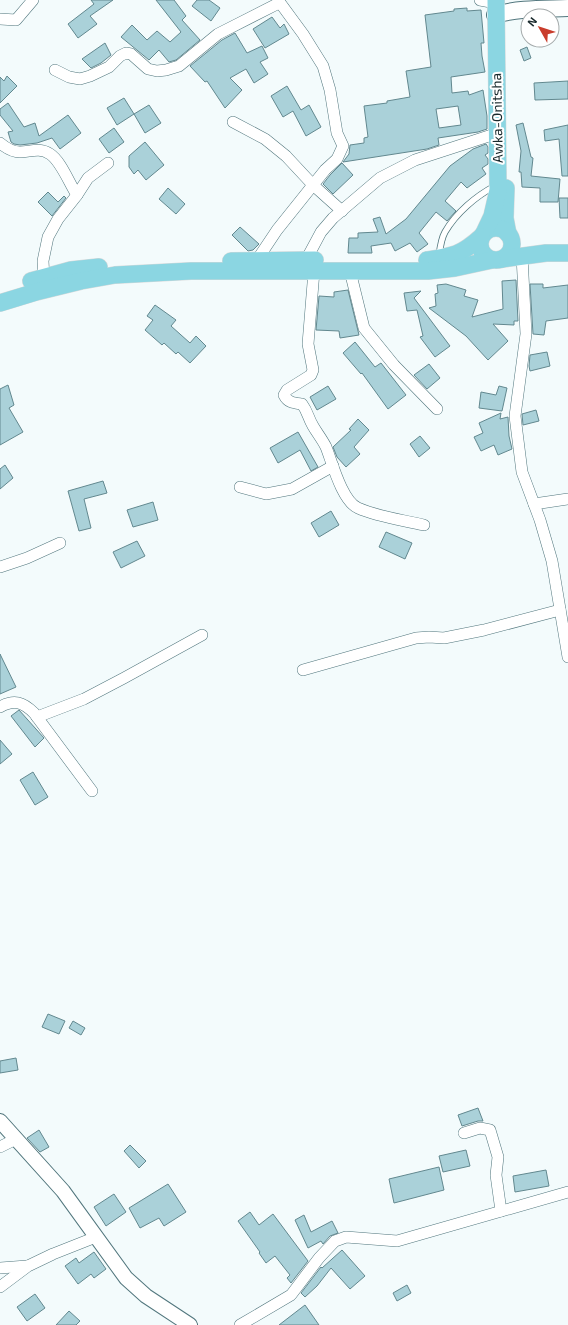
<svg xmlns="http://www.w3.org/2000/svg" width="568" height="1325" font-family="'Exo 2',sans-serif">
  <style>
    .building { fill: #aad1d9; stroke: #62888f; fill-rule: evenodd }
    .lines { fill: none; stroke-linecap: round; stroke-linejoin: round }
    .service-casing { stroke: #51767d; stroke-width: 7 }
    .minor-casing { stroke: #51767d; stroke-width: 12 }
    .tertiary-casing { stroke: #51767d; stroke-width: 16 }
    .secondary-casing { stroke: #51767d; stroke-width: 18 }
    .primary-casing { stroke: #d5d8d9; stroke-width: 18 }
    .service { stroke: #fff; stroke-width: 5.5 }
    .minor { stroke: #fff; stroke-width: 11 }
    .tertiary { stroke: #fff; stroke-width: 14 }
    .secondary { stroke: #fff; stroke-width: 16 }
    .primary { stroke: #8bd6e2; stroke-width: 17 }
    .labels { text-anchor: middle; stroke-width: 4; stroke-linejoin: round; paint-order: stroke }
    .street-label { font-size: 14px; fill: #18282b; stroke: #fff }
  </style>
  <rect width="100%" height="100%" fill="#f3fbfc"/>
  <g class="building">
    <path d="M91,0H113L90,16L97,24L78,38L68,24L94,4Z"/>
    <path d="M156,0H174L186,16L182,20L200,40L176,60L169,62L159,50L149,60L121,37L132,25L147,40L157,31L170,42L181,32Z"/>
    <path d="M197,0H209L220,8L211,21L192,6Z"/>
    <path d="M467,8V11L481,10L484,43H481L482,56L485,72L451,77L452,93L468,91L469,95L483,90L487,116V129L478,132L438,138L439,145L427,149L343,162L349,154L350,145L364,143V138L368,137L364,106L387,103V101L410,97L406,71L431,67L425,15L454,11V9ZM458,106L461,125L439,128L436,109Z"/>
    <path d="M272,17L280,28L284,24L289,34L265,48L253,29Z"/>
    <path d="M235,33L247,53L262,46L268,58L260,62L268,74L254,83L246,69L230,78L242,90L225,108L207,81L205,82L190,66L222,40Z"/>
    <path d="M105,43L111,55L101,63L91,68L82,59Z"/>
    <path d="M527,47L531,58L524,61L520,50Z"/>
    <path d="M7,76L17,86L0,103V77L4,81Z"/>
    <path d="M568,81V99L535,100L534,83Z"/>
    <path d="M287,86L301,110L309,105L321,127L306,136L293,111L283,117L271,96Z"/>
    <path d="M124,98L134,114L117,125L107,108Z"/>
    <path d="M8,103L24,127L35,123L39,136L68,115L81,133L60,149L52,138L37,143L20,145L14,144L11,142L8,132L13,131L0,115V109Z"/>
    <path d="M149,105L161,123L145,133L134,114Z"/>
    <path d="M523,123L531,157L533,158L531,176L560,179L558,202H540V188L522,187L521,172H519L521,151L516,125Z"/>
    <path d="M568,125V176H562L559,139L545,141L544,130Z"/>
    <path d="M114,128L124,142L109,153L99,139Z"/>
    <path d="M145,142L164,165L146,180L138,170L134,174L129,167V156Z"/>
    <path d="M486,144L488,147V153L485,155L488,159V164L482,168L486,174L467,188L461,182L445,201L456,211L447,221L436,212L419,233L428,244L417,252L410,243L395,251L391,243L371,246L372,253H348L349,238H358V233L378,232L373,219L380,217L386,234L406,219L450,166L473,149Z"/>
    <path d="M342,163L353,175L333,194L323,184L330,175Z"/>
    <path d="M168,188L185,204L176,214L159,199Z"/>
    <path d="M48,192L58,202L64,196L66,198L52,216L38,202Z"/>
    <path d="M559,198H568V218H560Z"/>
    <path d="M240,227L259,244L253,250L248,251L232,235Z"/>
    <path d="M516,280L518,321H514V325L493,324L508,341L488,360L466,336L429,308L436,306L435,294L438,293L437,285L446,284L466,290L464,296L478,300L472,317L503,309L502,281Z"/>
    <path d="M530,284H543V288L568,285V318L546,321L544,335L533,334Z"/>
    <path d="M348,290L359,335L340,338L339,331L316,330L319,296L334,297V292Z"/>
    <path d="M421,291L414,298L450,346L435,357L420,337L423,336L417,310L407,311L404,293Z"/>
    <path d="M155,305L176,320L171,326L190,343L196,336L206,346L190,363L178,352L176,354L164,343L162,345L145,330L153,320L147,316Z"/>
    <path d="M355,342L375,367L381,363L406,395L388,409L362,373L361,374L343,353Z"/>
    <path d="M547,352L550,366L530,371L529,366L530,355Z"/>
    <path d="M429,364L440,378L427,389L414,375Z"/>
    <path d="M8,385L14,405L9,408L23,432L0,445V389Z"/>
    <path d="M328,386L336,399L317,410L310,397Z"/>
    <path d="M499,386L507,388L502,411L479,408L481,392L496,395Z"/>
    <path d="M536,410L539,421L523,425L522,414Z"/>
    <path d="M501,413L500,419L508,417L509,436L512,449L498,455L494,445L481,451L474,437L483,433L479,423Z"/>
    <path d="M358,419L369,430L354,447L360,454L346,467L337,457L333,447L351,430L349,429Z"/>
    <path d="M298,432L318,467L311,471L300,450L278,463L270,448Z"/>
    <path d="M420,436L430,448L419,457L410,444Z"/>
    <path d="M5,465L13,478L0,489V469Z"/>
    <path d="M103,481L107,493L84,499L91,528L79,531L68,491Z"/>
    <path d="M153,502L158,520L133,527L127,510Z"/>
    <path d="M331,511L339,525L319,537L311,523Z"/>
    <path d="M386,532L412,543L405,559L379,547Z"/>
    <path d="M137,541L145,556L121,568L113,552Z"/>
    <path d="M0,654L16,687L0,694Z"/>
    <path d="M19,710L44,738L35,747L11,716Z"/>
    <path d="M0,740L12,754L0,764Z"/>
    <path d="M33,772L48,797L35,805L20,780Z"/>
    <path d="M48,1014L65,1021L59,1034L42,1027Z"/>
    <path d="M73,1021L85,1028L81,1035L69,1028Z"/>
    <path d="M16,1058L18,1070L0,1073V1061Z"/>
    <path d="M478,1108L483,1121H478L462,1126L458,1115Z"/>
    <path d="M39,1130L49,1147L40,1152L27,1138Z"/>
    <path d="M130,1145L146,1161L139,1168L124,1151Z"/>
    <path d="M466,1150L470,1166L443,1172L439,1156Z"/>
    <path d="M439,1167L444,1190L394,1203L389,1179Z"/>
    <path d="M546,1170L549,1186L515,1192L513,1176Z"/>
    <path d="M168,1184L186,1212L164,1226L159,1218L140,1228L129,1208Z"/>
    <path d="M114,1194L126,1212L106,1226L94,1207Z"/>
    <path d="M250,1212L259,1225L273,1214L308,1261L291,1283L287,1278L290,1275L275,1256L266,1263L259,1253L260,1252L238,1221Z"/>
    <path d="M304,1215L311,1232L332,1221L338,1233L330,1236L323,1244L321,1241L308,1248L295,1220Z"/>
    <path d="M342,1250L365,1276L350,1289L331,1268L317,1286L305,1297L301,1293L321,1267L322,1268Z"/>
    <path d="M94,1252L106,1269L94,1278L91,1274L78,1284L65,1266L76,1258L79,1263Z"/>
    <path d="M407,1285L411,1293L397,1301L393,1293Z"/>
    <path d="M35,1294L45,1308L27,1321L17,1307Z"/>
    <path d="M305,1305L319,1325H279Z"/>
    <path d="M69,1311L80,1321L76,1325H56Z"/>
  </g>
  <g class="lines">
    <defs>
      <path id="service" d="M439,256C440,248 441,239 445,232C456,213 476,196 495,186"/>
      <g id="minor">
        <path d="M480,0L496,3"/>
        <path d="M0,19L16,20L33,0"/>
        <path d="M55,70L69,77L80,79L90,76L109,67L120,56L126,53L131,54L148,69L157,71L166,70L179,66L218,34L279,3"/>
        <path d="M233,122L265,139L286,156L313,185L342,211"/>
        <path d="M0,143C6,148 12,152 20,152C30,152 39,147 50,154C61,161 69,183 77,195"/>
        <path d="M522,256L526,334L515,416L522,472L540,520L552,561L568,657"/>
        <path d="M257,260L277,230L325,170L337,159L343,146L337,133L330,90L323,66L303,34L278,0"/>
        <path d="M306,260L321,232L333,218L380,178L415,160L498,133"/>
        <path d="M314,271L308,344L313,370L311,375L287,390L284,395C288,403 294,403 302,404C308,412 308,418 313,426C317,433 322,439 326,447C332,462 342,501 358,508C378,517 403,520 424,525"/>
        <path d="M350,271L364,328L394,365L437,409"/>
        <path d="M44,278L43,261L48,237L58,219L77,195L88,178L108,163"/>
        <path d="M240,487L266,494L292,489L333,466"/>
        <path d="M534,504L568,499"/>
        <path d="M0,567L27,558L60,543"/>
        <path d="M303,670L416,638L429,637L444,638L484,630L560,610"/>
        <path d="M0,707C14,699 23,702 34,713L92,791"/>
        <path d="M37,717L84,699L124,678L202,635"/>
        <path d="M464,1133L480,1128L490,1130L498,1157L496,1175L501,1211"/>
        <path d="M0,1147L16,1139"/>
        <path d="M0,1268L27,1266"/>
        <path d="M0,1287L28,1266L53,1254L96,1237"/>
        <path d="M240,1325L291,1295L319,1258L335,1241L346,1237L397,1241L568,1192"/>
      </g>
      <path id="tertiary" d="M0,1121L63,1191L126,1278L146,1296L190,1325"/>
      <path id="secondary" d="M495,15C519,8 544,9 568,8"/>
      <g id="primary">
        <path d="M506,188L505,218L508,234"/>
        <circle cx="496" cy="244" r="16"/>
        <path d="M484,233L492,216L498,190L496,0"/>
        <path d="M502,259L546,253H568"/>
        <path d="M427,260C453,256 461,255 481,237"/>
        <path d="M231,261L315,260"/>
        <path d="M31,281L71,270L99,267"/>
        <path d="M0,303L36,292L81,281L115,275L191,271H428L455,268L492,260"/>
      </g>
    </defs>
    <use href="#service" class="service-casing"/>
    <use href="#minor" class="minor-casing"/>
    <use href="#tertiary" class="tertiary-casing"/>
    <use href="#secondary" class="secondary-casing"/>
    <use href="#primary" class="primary-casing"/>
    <use href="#service" class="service"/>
    <use href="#minor" class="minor"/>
    <use href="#tertiary" class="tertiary"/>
    <use href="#secondary" class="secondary"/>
    <use href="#primary" class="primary"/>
  </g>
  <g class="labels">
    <g class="street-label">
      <text transform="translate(497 118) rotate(-91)" y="5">Awka-Onitsha</text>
    </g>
  </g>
  <g transform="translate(540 28) rotate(309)"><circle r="19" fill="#ffffff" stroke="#a3a9aa"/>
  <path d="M0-3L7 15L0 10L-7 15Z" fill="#c93d2c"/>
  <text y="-6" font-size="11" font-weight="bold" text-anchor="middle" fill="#18282b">N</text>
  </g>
</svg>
